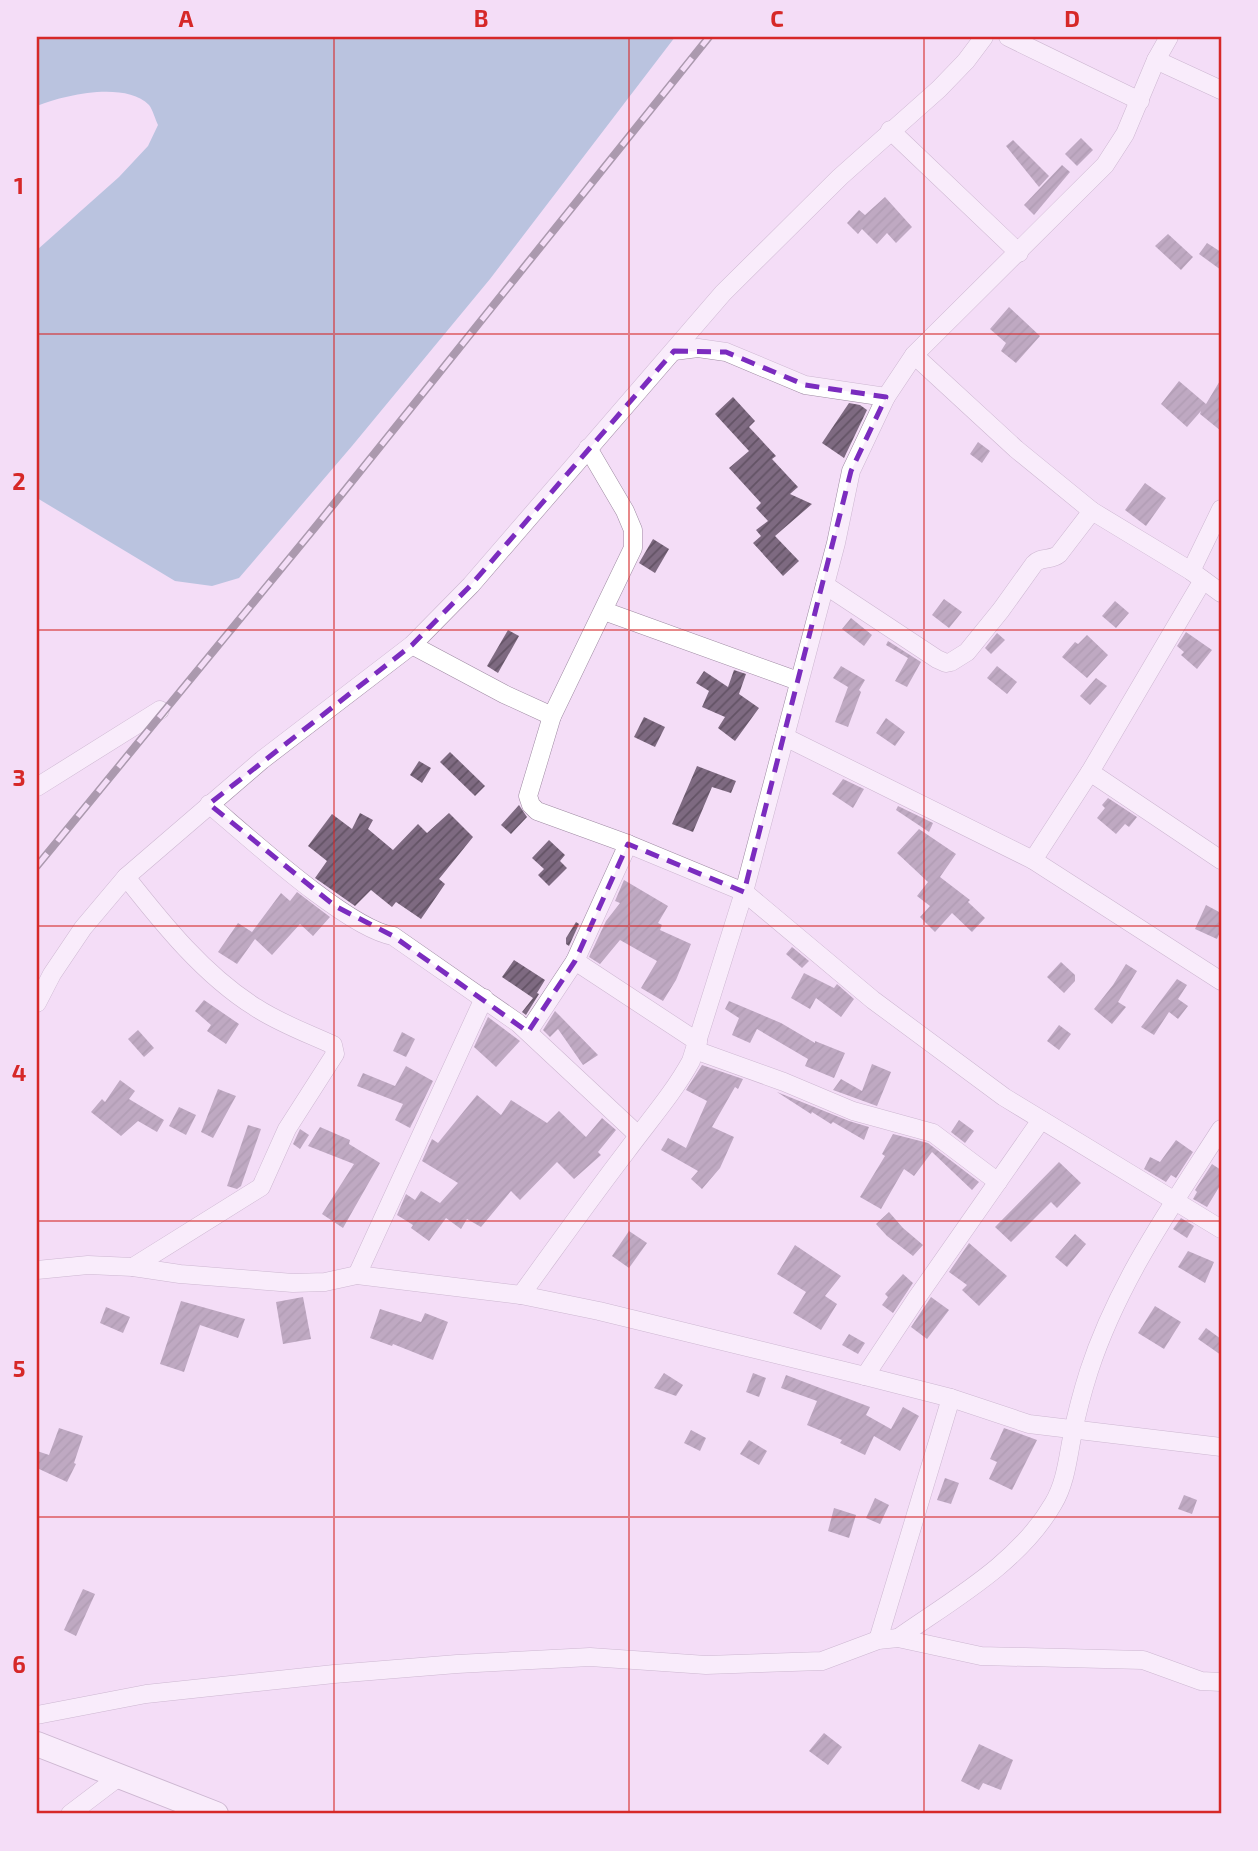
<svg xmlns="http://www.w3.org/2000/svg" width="1258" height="1851" font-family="'Exo 2',sans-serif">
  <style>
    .water { fill: #73a5c2 }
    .building { fill: url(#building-hatch) }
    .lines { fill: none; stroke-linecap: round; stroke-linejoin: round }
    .street-casing { stroke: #9e8aa2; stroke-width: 19 }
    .secondary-casing { stroke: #9e8aa2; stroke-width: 26 }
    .street { stroke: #fff; stroke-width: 18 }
    .secondary { stroke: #fff; stroke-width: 24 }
    .rail-casing { stroke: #524854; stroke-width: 8 }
    .rail { stroke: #f4ddf7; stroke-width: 5; stroke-dasharray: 16; stroke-linecap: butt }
    .marked { fill: none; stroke: #7b2cbf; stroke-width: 5; stroke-dasharray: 14 9; stroke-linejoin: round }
    .grid { fill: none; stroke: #d62828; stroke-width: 2; stroke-opacity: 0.55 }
    .neatline { fill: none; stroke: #d62828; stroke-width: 2.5 }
    .grid-label { font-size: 23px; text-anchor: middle; font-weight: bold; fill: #d62828 }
  </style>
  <defs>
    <pattern id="building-hatch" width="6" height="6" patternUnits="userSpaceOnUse" patternTransform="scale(1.75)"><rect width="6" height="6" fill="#7e6a81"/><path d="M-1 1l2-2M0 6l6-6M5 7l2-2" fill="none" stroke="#635365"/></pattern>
  </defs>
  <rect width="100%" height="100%" fill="#f4ddf7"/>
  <path class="water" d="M37,37H675L490,279L352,446L239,578L212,586L175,581L37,498V250L119,177L148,146L158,125C155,119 153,110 149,105C125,81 64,95 37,106Z"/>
  <g class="building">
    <path d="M1081,138L1093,150L1077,166L1065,154Z"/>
    <path d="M1013,140L1049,176L1039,187L1006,146Z"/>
    <path d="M1062,165L1070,172L1034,215L1024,205Z"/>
    <path d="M885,197L912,227L896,243L887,233L877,244L862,229L858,234L847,223L859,210L865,215Z"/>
    <path d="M1168,234L1193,257L1181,270L1155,246Z"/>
    <path d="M1207,243L1221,252V270L1199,254Z"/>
    <path d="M1009,307L1040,336L1016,363L1001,351L1006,343L990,329Z"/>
    <path d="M1221,379V431L1200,414L1201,411L1187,427L1161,404L1179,381L1206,404Z"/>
    <path d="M733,397L755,421L749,427L776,456L772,459L798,487L790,494L812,504L775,536L799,561L783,576L753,543L761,536L756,530L768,521L756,508L761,503L729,468L749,451L715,414Z"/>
    <path d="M849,403L860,405L867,410L844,458L822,443Z"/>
    <path d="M978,442L990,451L982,463L970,454Z"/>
    <path d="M1145,483L1166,498L1146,526L1125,510Z"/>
    <path d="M653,539L669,549L655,573L639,563Z"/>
    <path d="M944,599L962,612L949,628L932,615Z"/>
    <path d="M1115,601L1129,613L1116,628L1102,616Z"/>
    <path d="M851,618L872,635L864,646L842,629Z"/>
    <path d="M508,630L519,636L498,673L487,666Z"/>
    <path d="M1186,632L1212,650L1197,669L1181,655L1184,652L1177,646Z"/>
    <path d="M997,633L1005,640L991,654L985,648Z"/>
    <path d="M1087,635L1108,655L1087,678L1062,657L1075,642L1078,644Z"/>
    <path d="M888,641L921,662L907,687L895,681L908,658L886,645Z"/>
    <path d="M841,666L865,680L859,690L861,692L848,727L835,722L848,687L833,678Z"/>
    <path d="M997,666L1017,682L1007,694L987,678Z"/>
    <path d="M734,670L746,674L739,694L759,708L735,741L718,728L725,717L702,707L709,691L696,683L704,671L728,687Z"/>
    <path d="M1096,678L1107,686L1090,705L1080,696Z"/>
    <path d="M644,717L665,727L655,747L634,737Z"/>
    <path d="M886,718L905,732L895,746L876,733Z"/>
    <path d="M450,752L485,786L475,796L440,762Z"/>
    <path d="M419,761L431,768L422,783L410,775Z"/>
    <path d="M697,766L736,781L731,793L712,787L693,832L672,824Z"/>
    <path d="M843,779L864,789L853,808L832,794Z"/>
    <path d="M1108,798L1137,817L1129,827L1125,824L1116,834L1097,818L1105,808L1102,805Z"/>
    <path d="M519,805L527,817L511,834L501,825Z"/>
    <path d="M898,806L933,823L929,832L896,810Z"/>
    <path d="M360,813L373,820L368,829L393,850L418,824L427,833L449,813L473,837L439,879L445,884L421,919L396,902L392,907L371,890L355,906L315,878L327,861L308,846L332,814L352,829Z"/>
    <path d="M919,829L956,854L940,877L970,900L968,902L985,918L972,932L952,913L935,932L920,917L930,906L917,896L928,882L897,853Z"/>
    <path d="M549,840L565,855L560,861L567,868L549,886L538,875L544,869L532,858Z"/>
    <path d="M624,880L668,906L658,923L662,925L660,930L691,944L676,980L663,1001L641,988L657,961L620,940L600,964L589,957L606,921L620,903L615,901Z"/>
    <path d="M297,892L330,917L313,936L300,924L272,955L255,939L237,964L218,952L238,923L252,932L281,893L290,901Z"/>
    <path d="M1206,905L1221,913V930L1217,939L1195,929Z"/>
    <path d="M576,922L579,924L569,946L566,944V938Z"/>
    <path d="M792,947L809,961L802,968L786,954Z"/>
    <path d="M514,960L545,980L537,993L539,994L526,1015L522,1012L533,998L502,977Z"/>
    <path d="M1061,962L1075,975V981L1064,993L1047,977Z"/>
    <path d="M1126,964L1137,971L1118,1002L1126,1007L1112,1024L1094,1009L1113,985Z"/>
    <path d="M804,973L834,988L837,984L854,999L841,1017L816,998L810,1009L791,998Z"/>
    <path d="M1177,979L1187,985L1178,999L1188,1006L1178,1019L1169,1012L1154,1035L1141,1027Z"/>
    <path d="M204,1000L239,1024L226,1044L207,1031L211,1025L195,1011Z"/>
    <path d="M729,1001L781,1023L815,1043V1041L845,1053L834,1078L805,1066L808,1059L757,1029L750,1043L732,1035L739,1018L725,1009Z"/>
    <path d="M555,1011L560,1016L598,1055L583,1065L558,1029L550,1037L543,1030Z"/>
    <path d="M488,1017L520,1041L496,1067L474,1047Z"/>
    <path d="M1059,1025L1071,1034L1059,1050L1047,1041Z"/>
    <path d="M138,1030L154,1048L144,1057L128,1039Z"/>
    <path d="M402,1032L415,1039L406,1057L393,1051Z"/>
    <path d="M872,1064L891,1072L877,1106L833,1090L841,1079L862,1091Z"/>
    <path d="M702,1065L743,1079L738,1089L735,1087L712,1127L734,1137L720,1168L702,1189L691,1179L698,1171L661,1150L668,1138L686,1148L707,1101L686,1090Z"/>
    <path d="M406,1066L433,1081L410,1128L395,1120L403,1104L357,1086L363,1073L395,1086Z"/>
    <path d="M120,1080L135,1091L129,1099L164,1120L157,1132L138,1121L121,1136L91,1112L102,1099L105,1102Z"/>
    <path d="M218,1089L236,1096L213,1138L201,1132Z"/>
    <path d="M777,1092L849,1121L869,1127L864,1140L833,1122L831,1124L812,1112L811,1114Z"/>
    <path d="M477,1095L501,1115L511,1100L547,1123L559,1111L586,1137L602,1118L616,1130L598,1152L601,1155L574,1179L557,1162L520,1200L511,1191L481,1227L467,1219L461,1229L446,1218L429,1241L411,1228L413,1225L397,1215L406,1194L415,1200L421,1191L440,1203L458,1183L422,1161L432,1139L438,1143Z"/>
    <path d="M179,1107L196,1115L186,1135L169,1126Z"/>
    <path d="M959,1120L974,1131L965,1143L951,1132Z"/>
    <path d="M248,1125L261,1129L241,1186L237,1189L227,1186Z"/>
    <path d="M320,1127L350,1140L349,1144L380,1163L343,1228L322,1214L354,1164L308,1146Z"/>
    <path d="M300,1129L309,1135L300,1149L293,1144Z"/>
    <path d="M893,1134L928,1143L979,1182L972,1190L932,1152L914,1176L904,1169L881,1209L860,1197L885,1156L882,1154Z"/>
    <path d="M1176,1140L1193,1152L1176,1178L1171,1175L1166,1182L1144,1169L1150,1157L1160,1162Z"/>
    <path d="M1059,1162L1081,1183L1057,1208L1051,1202L1011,1242L995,1227Z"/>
    <path d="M1212,1164L1221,1170V1184L1207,1207L1193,1199L1197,1192L1195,1190Z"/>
    <path d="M889,1212L903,1228L923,1245L913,1256L887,1236L876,1224Z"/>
    <path d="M1181,1218L1194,1226L1187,1238L1173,1229Z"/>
    <path d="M629,1231L647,1243L629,1268L612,1256Z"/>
    <path d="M1075,1234L1086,1244L1067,1267L1055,1257Z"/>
    <path d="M969,1243L1007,1276L979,1306L962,1290L967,1285L949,1272Z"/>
    <path d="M795,1245L841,1276L825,1296L837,1304L821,1330L793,1313L806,1292L777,1274Z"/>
    <path d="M1188,1251L1214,1262L1205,1283L1178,1267Z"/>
    <path d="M903,1274L913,1283L893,1313L882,1305L888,1297L885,1294Z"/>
    <path d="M303,1297L311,1339L283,1344L276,1302Z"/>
    <path d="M931,1297L949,1310L927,1339L911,1327Z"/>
    <path d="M181,1301L245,1319L238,1338L200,1325L184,1372L160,1364Z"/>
    <path d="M1155,1306L1181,1322L1164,1349L1138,1333Z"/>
    <path d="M106,1307L130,1317L123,1333L100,1323Z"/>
    <path d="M380,1309L421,1322L425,1313L448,1322L433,1360L393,1344L392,1346L370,1338Z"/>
    <path d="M1206,1328L1221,1339V1355L1198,1339Z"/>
    <path d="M849,1334L865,1343L858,1354L842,1345Z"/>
    <path d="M664,1373L683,1385L676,1396L654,1388Z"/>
    <path d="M753,1373L766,1378L759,1397L746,1392Z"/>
    <path d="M786,1375L870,1407L866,1415L891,1429L903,1407L919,1416L900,1451L874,1436L865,1455L840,1443L842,1440L807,1425L817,1401L781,1388Z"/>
    <path d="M59,1428L83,1436L74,1463L76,1464L67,1482L37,1468V1451L49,1455Z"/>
    <path d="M1004,1428L1037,1440L1012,1490L989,1479L997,1462L990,1459Z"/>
    <path d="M691,1430L706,1438L700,1451L684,1443Z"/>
    <path d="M749,1440L767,1451L759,1465L740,1454Z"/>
    <path d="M945,1478L959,1483L951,1504L937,1500Z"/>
    <path d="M1184,1495L1197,1500L1192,1514L1178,1509Z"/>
    <path d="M875,1498L889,1505L880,1524L866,1518Z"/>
    <path d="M834,1508L856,1515L849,1538L828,1531Z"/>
    <path d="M83,1589L95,1594L76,1636L64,1630Z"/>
    <path d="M824,1733L842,1747L828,1765L809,1751Z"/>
    <path d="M979,1744L1013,1760L1001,1790L983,1783L979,1790L961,1781Z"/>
  </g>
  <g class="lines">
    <defs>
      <g id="street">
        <path d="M1008,37L1140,101"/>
        <path d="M1156,60L1221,90"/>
        <path d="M890,130L1019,253"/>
        <path d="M674,351L698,348L726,352L805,385L886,397"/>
        <path d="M914,355L1016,449L1092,511L1191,571L1221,593"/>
        <path d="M588,448L625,511L633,530V548L552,716L528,796L531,805L537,811L628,844L744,892L873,1000L1004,1097L1221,1229"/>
        <path d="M1191,571L1221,509"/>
        <path d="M825,585L937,659L946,663L951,662L967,652L1001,610L1034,564C1041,556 1051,561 1059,554L1092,511"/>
        <path d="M604,611L798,681"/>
        <path d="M412,645L504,694L552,716"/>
        <path d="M785,737L1033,860L1221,981"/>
        <path d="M1090,772L1221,860"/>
        <path d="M37,787L160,710"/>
        <path d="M209,804C247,836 348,929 393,936L518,1023L638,1135"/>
        <path d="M1033,860L1090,772L1203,580"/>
        <path d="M126,877C163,924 204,975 255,1007C279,1023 307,1033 333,1045L335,1054L287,1129L261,1187L133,1267"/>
        <path d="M575,961L698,1042"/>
        <path d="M37,1003L52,974L83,928L126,877L262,760L412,645L471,585L723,293L840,177L939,89L966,61L984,37"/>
        <path d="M528,1032L575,961L628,844"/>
        <path d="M695,1050L784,1082L853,1111L933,1133L998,1182"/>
        <path d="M37,1270L88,1265L133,1267L180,1274L293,1283L325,1282L357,1275L521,1295L599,1311L865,1376L951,1398L1029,1424L1221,1447"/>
        <path d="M357,1275L484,998"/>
        <path d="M521,1295C556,1247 590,1199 626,1152C648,1122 673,1094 691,1061L744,892L836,543L851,471L886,397L914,355L1105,165L1125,134L1156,60L1169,37"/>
        <path d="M865,1376L916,1299L1041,1120"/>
        <path d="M898,1638C952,1600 1019,1563 1053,1504C1066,1483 1068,1456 1073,1432C1077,1412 1083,1390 1089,1371C1118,1282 1171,1207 1221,1129"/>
        <path d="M878,1640L951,1398"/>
        <path d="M37,1715L146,1694L334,1674L457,1664L590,1657L706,1665L822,1661L878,1640L898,1638L981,1656L1143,1660L1201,1681L1221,1682"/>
        <path d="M70,1814L120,1776"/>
      </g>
      <path id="secondary" d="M37,1744L216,1814"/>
    </defs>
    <use href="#street" class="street-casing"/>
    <use href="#secondary" class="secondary-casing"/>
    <use href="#street" class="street"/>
    <use href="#secondary" class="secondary"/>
    <defs>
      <path id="rail" d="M37,866L317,525L709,37"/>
    </defs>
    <use href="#rail" class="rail-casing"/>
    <use href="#rail" class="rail"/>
  </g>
  <path d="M0 0H1258V1851H0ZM674,351L726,352L805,385L886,397L851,471L744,892L628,844L575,961L528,1032L393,936L335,906L209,804L412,645L471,585Z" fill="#f4ddf7" fill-opacity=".55" fill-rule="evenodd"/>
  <path class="marked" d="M674,351L726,352L805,385L886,397L851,471L744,892L628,844L575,961L528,1032L393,936L335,906L209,804L412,645L471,585Z"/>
  <path class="grid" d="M334,37V1814M629,37V1814M924,37V1814M37,334H1221M37,630H1221M37,926H1221M37,1221H1221M37,1517H1221"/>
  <rect width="1258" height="1851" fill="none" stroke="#f4ddf7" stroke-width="77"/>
  <rect x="38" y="38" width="1182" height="1774" class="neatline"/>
  <g class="grid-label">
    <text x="186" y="27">A</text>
    <text x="481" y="27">B</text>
    <text x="777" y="27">C</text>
    <text x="1072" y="27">D</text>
    <text x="19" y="194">1</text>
    <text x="19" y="490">2</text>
    <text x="19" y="786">3</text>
    <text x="19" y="1081">4</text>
    <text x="19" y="1377">5</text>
    <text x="19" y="1673">6</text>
  </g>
</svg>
